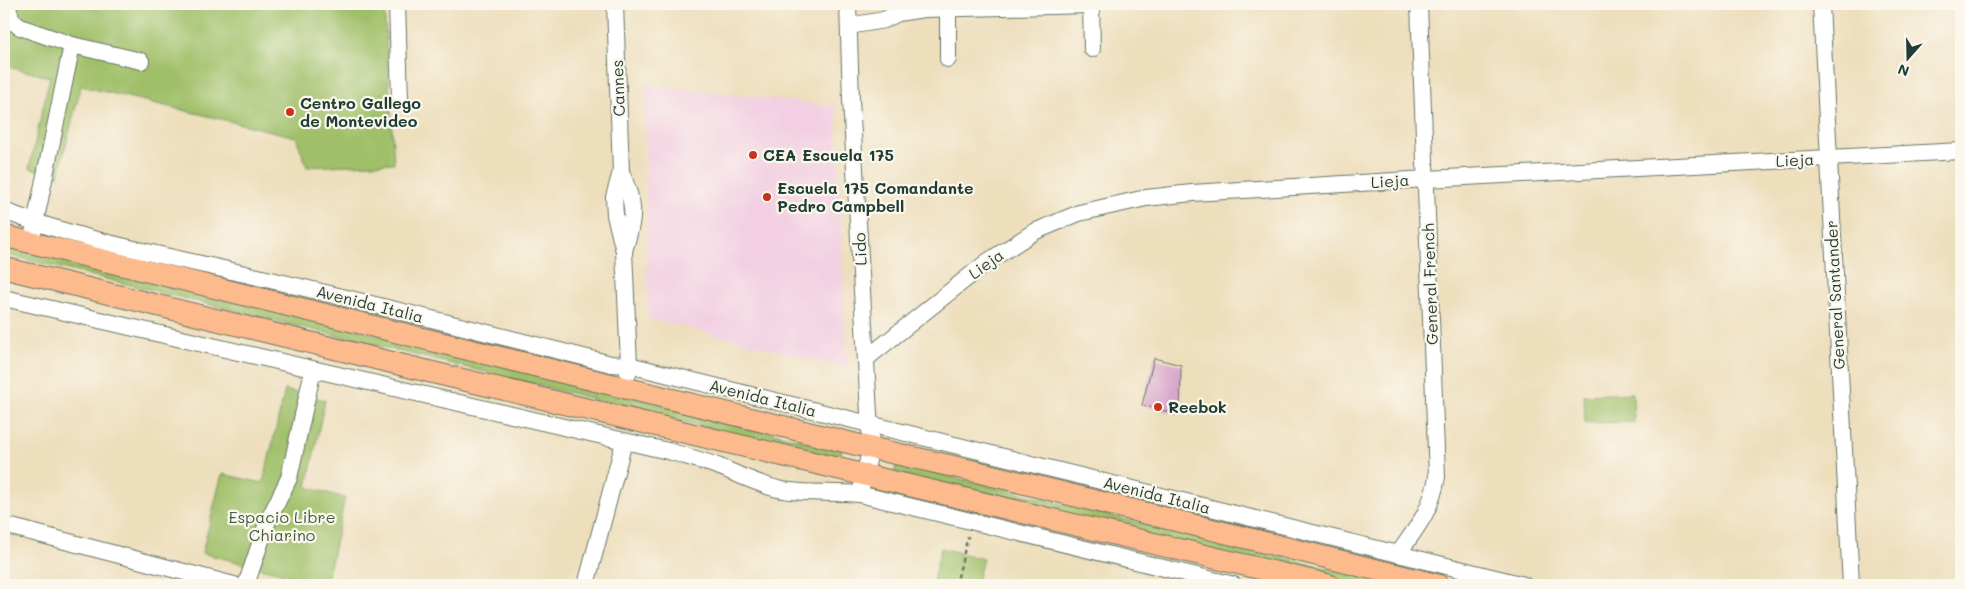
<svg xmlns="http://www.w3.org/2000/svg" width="1965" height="589" font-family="Mali,sans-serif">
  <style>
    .built { fill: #f2cfe2 }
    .green { fill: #9fbf68; stroke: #5f7e4e }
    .building { fill: #d9a6cb }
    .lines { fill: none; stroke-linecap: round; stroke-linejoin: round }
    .minor-casing { stroke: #677564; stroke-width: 18 }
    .major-casing { stroke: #677564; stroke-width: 23 }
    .path { stroke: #677564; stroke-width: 2.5; stroke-dasharray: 4 4; stroke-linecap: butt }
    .minor { stroke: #fff; stroke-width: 16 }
    .major { stroke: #fcba8d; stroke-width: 21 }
    .poi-dot { fill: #c8321e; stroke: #fbf7ec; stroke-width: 2 }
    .labels { text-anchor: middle; stroke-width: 4.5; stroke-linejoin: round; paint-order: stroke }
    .street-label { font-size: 16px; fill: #1f3d34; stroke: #fbf7ec }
    .poi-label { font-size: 16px; font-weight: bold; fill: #1f3d34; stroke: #fbf7ec; text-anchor: start }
    .park-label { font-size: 16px; fill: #3f5e41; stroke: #fbf7ec }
  </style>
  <rect width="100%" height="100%" fill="#fbf7ec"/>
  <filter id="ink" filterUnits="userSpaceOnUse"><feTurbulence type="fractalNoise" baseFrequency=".02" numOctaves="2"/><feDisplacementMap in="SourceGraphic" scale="10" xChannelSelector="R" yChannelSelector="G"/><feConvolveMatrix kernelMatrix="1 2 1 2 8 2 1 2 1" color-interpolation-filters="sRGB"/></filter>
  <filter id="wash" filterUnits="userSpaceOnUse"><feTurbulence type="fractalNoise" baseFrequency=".0096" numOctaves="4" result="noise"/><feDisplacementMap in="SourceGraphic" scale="20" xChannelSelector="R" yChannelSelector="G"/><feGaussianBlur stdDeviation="1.12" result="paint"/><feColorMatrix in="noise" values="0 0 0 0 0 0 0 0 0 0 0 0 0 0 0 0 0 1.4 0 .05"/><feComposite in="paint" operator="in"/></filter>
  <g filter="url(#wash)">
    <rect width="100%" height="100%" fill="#eddebc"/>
    <path class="built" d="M645,85L836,106L847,368L648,318Z"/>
    <g class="green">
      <path d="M4,4H384L394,163L307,167L296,137L81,86L58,176L29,168L50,77L4,66Z"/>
      <path d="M4,242L842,450L840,459L650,414L570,393L4,254Z"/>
      <path d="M285,390L325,400L307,487L345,498L326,585L202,553L222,474L263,483Z"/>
      <path d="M1633,393L1634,422L1585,423L1584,395Z"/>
      <path d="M897,464H900L1395,585H1349L1037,511L894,472Z"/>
      <path d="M941,548L983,559L976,585H932Z"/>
    </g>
    <g id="blocks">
      <path class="building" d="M1154,358L1181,365L1180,415L1142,405Z"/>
    </g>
  </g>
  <g filter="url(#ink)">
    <use href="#blocks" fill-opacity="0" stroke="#677564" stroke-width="1"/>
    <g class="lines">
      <defs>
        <g id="minor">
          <path d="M7,4L12,21L20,27L72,45L141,61"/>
          <path d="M397,4L400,99"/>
          <path d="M615,4L621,172L614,197L615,215L624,251L629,365L628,374"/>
          <path d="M848,4L851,100L871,448L862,484"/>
          <path d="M1821,4L1851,585"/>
          <path d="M948,10V59"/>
          <path d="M849,26L884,20L898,13L924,9L1091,5L1092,49"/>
          <path d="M621,172C636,207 635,215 624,251"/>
          <path d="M4,211C82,241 164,255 245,274C367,302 489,333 611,364L629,365L1524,585"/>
          <path d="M33,233L72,45"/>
          <path d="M4,298L672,452C688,457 704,461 720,467C739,475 758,484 778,489C805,495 832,491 859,494L1234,585"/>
          <path d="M867,358L987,262L1034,232L1079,213L1146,198L1192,193L1427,179L1961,151"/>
          <path d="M4,525L234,585"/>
          <path d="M1398,554C1418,526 1431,511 1437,477L1419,4"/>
          <path d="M246,585L267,523L289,478L313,370"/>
          <path d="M586,585L624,442"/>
        </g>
        <g id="major">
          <path d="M4,236L871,448L978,472L1438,585"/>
          <path d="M4,268L439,374L1329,585"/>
        </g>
      </defs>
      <use href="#minor" class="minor-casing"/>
      <use href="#major" class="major-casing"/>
      <path class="path" d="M956,585L968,536"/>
      <use href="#minor" class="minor"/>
      <use href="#major" class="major"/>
    </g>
  </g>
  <g class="poi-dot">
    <circle cx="290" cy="112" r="5"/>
    <circle cx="753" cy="155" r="5"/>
    <circle cx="767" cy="197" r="5"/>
    <circle cx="1158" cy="407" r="5"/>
  </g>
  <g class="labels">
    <g class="street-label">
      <text transform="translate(618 88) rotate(-92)" y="6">Cannes</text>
      <text transform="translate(1795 160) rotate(-3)" y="6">Lieja</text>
      <text transform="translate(1390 181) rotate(-4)" y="6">Lieja</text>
      <text transform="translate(860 249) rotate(-93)" y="6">Lido</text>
      <text transform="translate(986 264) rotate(-36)" y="6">Lieja</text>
      <text transform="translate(1430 284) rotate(-92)" y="6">General French</text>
      <text transform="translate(1835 295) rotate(-93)" y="6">General Santander</text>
      <text transform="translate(370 304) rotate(14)" y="6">Avenida Italia</text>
      <text transform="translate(763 398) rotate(14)" y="6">Avenida Italia</text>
      <text transform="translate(1157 495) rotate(14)" y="6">Avenida Italia</text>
    </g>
    <g class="poi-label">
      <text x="300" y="109">Centro Gallego<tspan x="300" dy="18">de Montevideo</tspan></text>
      <text x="763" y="161">CEA Escuela 175</text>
      <text x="777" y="194">Escuela 175 Comandante<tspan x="777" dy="18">Pedro Campbell</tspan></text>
      <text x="1168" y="413">Reebok</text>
    </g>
    <g class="park-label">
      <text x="282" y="523">Espacio Libre<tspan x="282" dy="18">Chiarino</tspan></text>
    </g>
  </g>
  <rect width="1965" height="589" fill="none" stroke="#fbf7ec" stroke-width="20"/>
  <g transform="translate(1908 58) rotate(200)" stroke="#fbf7ec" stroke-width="4" paint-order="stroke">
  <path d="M0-4L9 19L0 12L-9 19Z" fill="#1f3d34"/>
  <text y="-8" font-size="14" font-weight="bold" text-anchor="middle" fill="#1f3d34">N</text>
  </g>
</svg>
